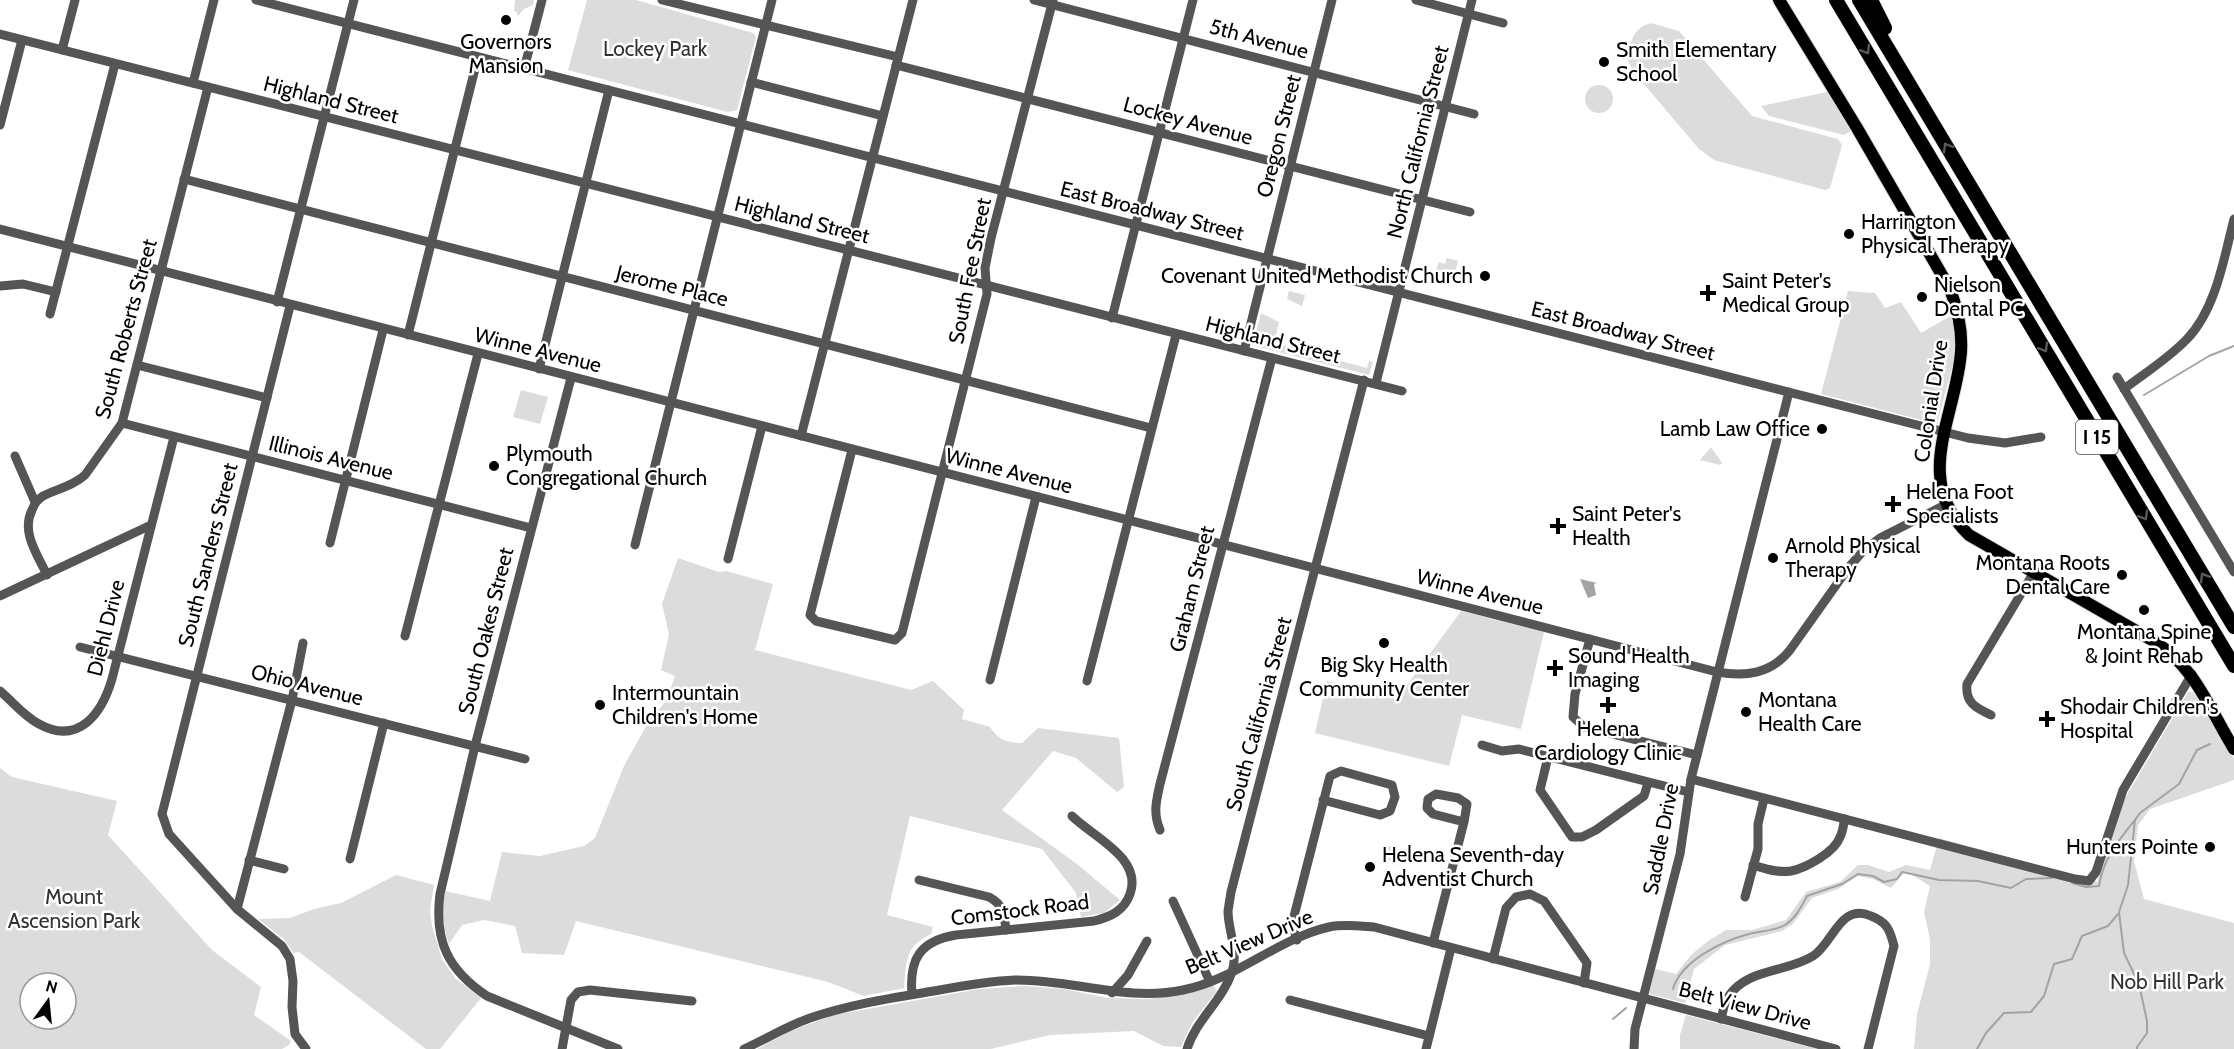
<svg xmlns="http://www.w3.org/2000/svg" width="2234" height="1049" font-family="Cabin,sans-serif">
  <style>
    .green { fill: #dcdcdc; fill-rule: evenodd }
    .water { fill: #a3a3a3 }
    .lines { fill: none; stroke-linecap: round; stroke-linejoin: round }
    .stream { stroke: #a3a3a3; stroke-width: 2 }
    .major-casing { stroke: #dbdbdb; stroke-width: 14 }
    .highway-casing { stroke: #dbdbdb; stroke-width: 15 }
    .minor { stroke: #555; stroke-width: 9 }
    .major { stroke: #000; stroke-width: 12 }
    .highway { stroke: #000; stroke-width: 14 }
    .oneway { stroke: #595959 }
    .poi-dot { fill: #000; stroke: #fff; stroke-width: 2 }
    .labels { text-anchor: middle; stroke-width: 5; stroke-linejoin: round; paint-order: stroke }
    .shield { fill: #fff; stroke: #4c4c4c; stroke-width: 1.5 }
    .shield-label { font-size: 20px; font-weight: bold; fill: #000 }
    .street-label { font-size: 21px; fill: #000; stroke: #fff }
    .poi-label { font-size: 21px; fill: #000; stroke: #fff; text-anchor: start }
    .park-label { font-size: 21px; fill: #333; stroke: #fff }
  </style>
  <rect width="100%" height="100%" fill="#fff"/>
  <g class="green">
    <path d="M515,0H534L533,5L524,9L518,16L517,12L514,11Z"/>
    <path d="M587,0H636L753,33L756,37L737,110L728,112L568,70Z"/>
    <path d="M1651,23L1679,31L1752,116L1838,139L1842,145L1830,188L1825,190L1714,160L1699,149L1632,70L1627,58C1630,42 1634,27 1651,23Z"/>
    <circle cx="1599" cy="99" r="14"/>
    <path d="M1827,92L1851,131L1844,135L1769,116L1761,106Z"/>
    <path d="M1447,258L1458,261L1455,272L1444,269L1443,272L1436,270L1439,262L1445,264Z"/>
    <path d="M1289,291L1305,295L1302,306L1287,299Z"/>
    <path d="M1848,291L1875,293L1885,308L1901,302L1921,333L1952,315L1956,337L1955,356L1937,424L1821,394Z"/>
    <path d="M1261,313L1279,322L1274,343L1367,368L1369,361L1373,362L1369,375L1255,346L1253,344Z"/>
    <path d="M521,390L548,397L540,424L513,417Z"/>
    <path d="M1711,447L1722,463L1720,465L1700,460Z"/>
    <path d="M678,558L719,572L726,571L773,584L755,650L911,690L933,681L964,710L962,719L990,727C998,740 1008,743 1022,743L1038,728L1119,738L1124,787L1117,792L1076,758L1053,751L1002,810L1077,864L1120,900L1104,913L1081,917L1076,893L1042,849L910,816L887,915L933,927L931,934C904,947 907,961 904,988L864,996L828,982L576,921L564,955L522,953L515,926L484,920L462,925L449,944C442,926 442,909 445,891L490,901L502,852L540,856L584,846L595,838L624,766L649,721L666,701L675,676L661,670L669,634L662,604Z"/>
    <path d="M1461,611L1544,632L1521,729L1462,715L1449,766L1315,733L1327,681L1397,699Z"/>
    <path d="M2188,692H2193L2195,695L2234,759V780L2150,809L2138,825L2134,861L2144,899L2234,923V1049H1914L1917,1014L1930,964V939L1924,912L1930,886L1909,873H1904L1891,888L1873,879L1858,876L1838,889L1812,898L1793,924L1782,931L1725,945L1694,969L1685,1003L1649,994L1655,969L1676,974L1692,954L1708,941L1726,930H1752L1786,920L1806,892L1840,882L1858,865H1868L1889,872L1906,865L1930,870L1939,838L2097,882L2121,805Z"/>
    <path d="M0,768L12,777L117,801L108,835L212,950L261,987L254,1015L291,1041L289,1045L282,1049H0ZM30,983H66V1019H30Z"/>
    <path d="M1390,845L1403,856L1397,865L1389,860L1386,850Z"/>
    <path d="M396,875L434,885L430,910L432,926L442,959L455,978L481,998L440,1049H426L299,952L293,953L284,939L258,919L290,918L314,909L341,903Z"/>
    <path d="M1211,985L1214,986L1217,991L1192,1023L1181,1047L1163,1046L1134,1031L1050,1035L991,1049H757L790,1031L834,1015L979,989L1025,986L1064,989L1108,998L1150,999Z"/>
    <path d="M1686,1015L1818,1049H1680V1035Z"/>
  </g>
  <path class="water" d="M1580,579L1597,583L1594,584L1596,595L1588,598Z"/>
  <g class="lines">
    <g class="stream">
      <path d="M2144,395L2209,356L2234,346"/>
      <path d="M2072,883L2086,887L2099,886C2103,859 2118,841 2135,820"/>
      <path d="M1673,989C1681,961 1722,941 1749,934C1760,931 1775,931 1785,925C1796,918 1801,907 1807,896L1842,884L1858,874L1873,876L1884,882L1897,879L1902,872L1939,880L1978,881L2011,888L2026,879L2052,878"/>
      <path d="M1613,1019L1626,1008"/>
      <path d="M1977,1049L1986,1033L2004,1013L2031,1012L2044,996L2054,964L2072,959L2082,936L2108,926L2118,914"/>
      <path d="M2137,1049V1047L2147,1033V1021L2139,984L2124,953L2119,912L2128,885L2135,820L2140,813L2179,784L2197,750L2210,744"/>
    </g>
    <defs>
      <path id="major" d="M1779,0L1857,128L1950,289C1959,313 1964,336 1960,361C1952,423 1914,482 1969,535L2152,640C2196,667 2208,707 2234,749"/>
      <g id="highway">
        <path d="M1836,0L2234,666"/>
        <path d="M1859,0L2234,627"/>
        <path d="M1871,0L1885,28"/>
      </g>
    </defs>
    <use href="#major" class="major-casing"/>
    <use href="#highway" class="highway-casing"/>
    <g class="minor">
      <path d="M256,0L1968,438L2005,443L2041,437"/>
      <path d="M662,0L898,57"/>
      <path d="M1034,0L1474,114"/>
      <path d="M1416,0L1503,23"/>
      <path d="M0,34L1402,391"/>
      <path d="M62,50L75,0"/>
      <path d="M896,65L1470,212"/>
      <path d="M524,69L542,0"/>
      <path d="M751,82L883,116"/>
      <path d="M193,83L214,0"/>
      <path d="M0,125L22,40"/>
      <path d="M184,179L1151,428"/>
      <path d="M0,229L1717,672C1746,677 1771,674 1790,650L1849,567L1864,550L1880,538L1947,504"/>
      <path d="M0,286L23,284L56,292"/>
      <path d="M277,302L354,0"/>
      <path d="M290,306L162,814L169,834L237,909L282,946L290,959L293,981L292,1007L295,1034L306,1049"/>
      <path d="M50,314L115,64"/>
      <path d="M1112,318L1193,0"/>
      <path d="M408,335L478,57"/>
      <path d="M1244,351L1332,0"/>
      <path d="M137,365L267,398"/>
      <path d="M539,369L609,90"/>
      <path d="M2117,377L2234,572"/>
      <path d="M571,378L475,746L440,894C434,941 448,970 487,996L618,1049"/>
      <path d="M1376,383L1472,0"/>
      <path d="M2124,389C2145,373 2169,358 2187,339C2216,309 2224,258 2234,219"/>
      <path d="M122,423L531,528"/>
      <path d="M801,436L913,0"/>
      <path d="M852,450L810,615L816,621L895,640L902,633L987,294L985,268L991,238L1053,0"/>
      <path d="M15,456L35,502"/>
      <path d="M330,543L383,330"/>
      <path d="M635,545L772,0"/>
      <path d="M728,559L762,426"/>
      <path d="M47,575C37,554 21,532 32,510C35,503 37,500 43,496C57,489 73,486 85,475L122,423L208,87"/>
      <path d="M0,596L151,525"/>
      <path d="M405,636L478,354"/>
      <path d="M1590,639L1575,694L1573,717L1584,727L1697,755"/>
      <path d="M80,647L525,759"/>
      <path d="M990,680L1036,497"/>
      <path d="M1087,681L1176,335"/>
      <path d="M0,691C13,702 24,716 39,724C79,746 102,713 112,679L174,437"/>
      <path d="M1991,715C1976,708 1965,703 1967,684L2034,572"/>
      <path d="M1482,745L1502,751L1519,749L1688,792"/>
      <path d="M1548,757L1540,790L1572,837H1582L1596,830L1644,796L1648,783"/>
      <path d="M1691,779L2075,879L2089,881L2096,872L2123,790L2192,674"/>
      <path d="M1160,830C1153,813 1156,802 1160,784L1272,358"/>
      <path d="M350,859L384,723"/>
      <path d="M249,860L284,869"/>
      <path d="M1753,865C1765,869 1778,873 1791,871C1806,868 1835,852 1840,837C1843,832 1843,825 1845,819"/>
      <path d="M919,880L989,897C1004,905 1004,914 1006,930"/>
      <path d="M1745,897L1758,849V824L1764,799"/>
      <path d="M1173,901L1210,982"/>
      <path d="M237,909L292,700L303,643"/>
      <path d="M1297,940L1292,924L1330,776L1341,771L1392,785L1395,797L1390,811L1380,815L1323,800"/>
      <path d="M1433,943L1464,822L1467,804L1458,798L1436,794L1428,799L1427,808L1433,814L1464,822"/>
      <path d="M1493,959L1506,908L1516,897L1530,894L1544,901L1587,963L1584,983"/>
      <path d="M1112,993L1128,975L1147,941"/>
      <path d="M912,994C909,959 920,941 956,935L1094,921C1110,917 1124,911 1130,894C1143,858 1093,837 1072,816"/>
      <path d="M1290,1000L1429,1036"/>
      <path d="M1721,1019C1723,1012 1724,1003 1728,997C1747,968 1786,973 1813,956C1833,944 1840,902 1871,916C1887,922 1890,930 1894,946L1868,1049"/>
      <path d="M562,1049L571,1000L578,992L590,990L692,1001"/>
      <path d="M744,1049C766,1039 787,1026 810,1018C851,1004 892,998 934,991C961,986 988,981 1015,980C1072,979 1126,1002 1183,990C1235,980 1277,939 1329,927C1344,924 1359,926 1374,927L1836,1049"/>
      <path d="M1187,1049C1196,1020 1222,1001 1232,972C1239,951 1228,931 1228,911C1229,905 1230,898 1231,892L1364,380"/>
      <path d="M1426,1049L1451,948"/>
      <path d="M1634,1049L1635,1029L1643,998L1680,854L1691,779L1789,392"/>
    </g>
    <use href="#major" class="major"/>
    <use href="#highway" class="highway"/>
  </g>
  <defs><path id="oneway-chevron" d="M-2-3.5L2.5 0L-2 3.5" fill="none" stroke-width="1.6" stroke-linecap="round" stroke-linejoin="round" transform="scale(1.5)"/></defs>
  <g class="oneway">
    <use href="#oneway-chevron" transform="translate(1866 50) rotate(59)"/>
    <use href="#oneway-chevron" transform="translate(1947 147) rotate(-121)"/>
    <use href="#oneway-chevron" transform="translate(2044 348) rotate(59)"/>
    <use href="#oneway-chevron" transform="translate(2144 516) rotate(59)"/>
    <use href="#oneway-chevron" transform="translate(2204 577) rotate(-121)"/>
  </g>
  <g class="poi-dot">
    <circle cx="506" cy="20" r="6"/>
    <circle cx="1604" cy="62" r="6"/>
    <circle cx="1849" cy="234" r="6"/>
    <circle cx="1485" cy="276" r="6"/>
    <path d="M1705 284h6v6h6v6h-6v6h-6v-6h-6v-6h6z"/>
    <circle cx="1922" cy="297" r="6"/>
    <circle cx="1822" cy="429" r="6"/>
    <circle cx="494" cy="466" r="6"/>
    <path d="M1890 495h6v6h6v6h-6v6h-6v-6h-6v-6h6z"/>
    <path d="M1555 517h6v6h6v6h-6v6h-6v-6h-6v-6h6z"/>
    <circle cx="1773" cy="558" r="6"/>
    <circle cx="2122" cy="575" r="6"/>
    <circle cx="2144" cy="610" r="6"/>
    <circle cx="1384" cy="643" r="6"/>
    <path d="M1552 659h6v6h6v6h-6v6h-6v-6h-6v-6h6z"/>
    <circle cx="600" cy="705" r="6"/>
    <path d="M1605 696h6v6h6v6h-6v6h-6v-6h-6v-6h6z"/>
    <circle cx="1746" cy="712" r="6"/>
    <path d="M2044 710h6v6h6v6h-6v6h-6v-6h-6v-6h6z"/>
    <circle cx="2210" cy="847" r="6"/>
    <circle cx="1370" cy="867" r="6"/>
  </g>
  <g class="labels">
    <rect class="shield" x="2076" y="420" width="42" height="34" rx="4.5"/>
    <g class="shield-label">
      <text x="2097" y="444">I 15</text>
    </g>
    <g class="street-label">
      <text transform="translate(1259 39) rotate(15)" y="7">5th Avenue</text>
      <text transform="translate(331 100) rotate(14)" y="7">Highland Street</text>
      <text transform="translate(1188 121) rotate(15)" y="7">Lockey Avenue</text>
      <text transform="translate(1279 136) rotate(-76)" y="7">Oregon Street</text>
      <text transform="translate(1418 142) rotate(-76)" y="7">North California Street</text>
      <text transform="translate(1152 211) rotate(14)" y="7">East Broadway Street</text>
      <text transform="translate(802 220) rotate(14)" y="7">Highland Street</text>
      <text transform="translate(970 271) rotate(-79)" y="7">South Fee Street</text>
      <text transform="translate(672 286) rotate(14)" y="7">Jerome Place</text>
      <text transform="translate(126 329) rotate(-75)" y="7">South Roberts Street</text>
      <text transform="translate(1623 331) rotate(14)" y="7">East Broadway Street</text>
      <text transform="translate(1273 340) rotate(14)" y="7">Highland Street</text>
      <text transform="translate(538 350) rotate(14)" y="7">Winne Avenue</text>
      <text transform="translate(1931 401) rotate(-81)" y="7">Colonial Drive</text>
      <text transform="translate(331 458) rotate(14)" y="7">Illinois Avenue</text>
      <text transform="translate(1009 471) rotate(14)" y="7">Winne Avenue</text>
      <text transform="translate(208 555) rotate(-76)" y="7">South Sanders Street</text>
      <text transform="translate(1192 589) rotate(-76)" y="7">Graham Street</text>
      <text transform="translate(1480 592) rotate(14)" y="7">Winne Avenue</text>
      <text transform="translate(106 628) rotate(-76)" y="7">Diehl Drive</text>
      <text transform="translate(486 631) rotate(-76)" y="7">South Oakes Street</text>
      <text transform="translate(307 685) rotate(14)" y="7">Ohio Avenue</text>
      <text transform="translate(1259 714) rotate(-75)" y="7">South California Street</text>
      <text transform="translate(1661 839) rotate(-79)" y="7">Saddle Drive</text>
      <text transform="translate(1020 910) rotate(-7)" y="7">Comstock Road</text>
      <text transform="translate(1249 942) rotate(-23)" y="7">Belt View Drive</text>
      <text transform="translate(1745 1006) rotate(15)" y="7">Belt View Drive</text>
    </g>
    <g class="poi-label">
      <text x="506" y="49" text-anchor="middle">Governors<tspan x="506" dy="24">Mansion</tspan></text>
      <text x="1616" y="57">Smith Elementary<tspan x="1616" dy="24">School</tspan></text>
      <text x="1861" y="229">Harrington<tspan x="1861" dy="24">Physical Therapy</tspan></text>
      <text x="1473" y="283" text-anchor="end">Covenant United Methodist Church</text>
      <text x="1722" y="288">Saint Peter's<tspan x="1722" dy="24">Medical Group</tspan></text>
      <text x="1934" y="292">Nielson<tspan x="1934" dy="24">Dental PC</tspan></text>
      <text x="1810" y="436" text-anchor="end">Lamb Law Office</text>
      <text x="506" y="461">Plymouth<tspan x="506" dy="24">Congregational Church</tspan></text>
      <text x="1906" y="499">Helena Foot<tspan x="1906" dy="24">Specialists</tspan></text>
      <text x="1572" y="521">Saint Peter's<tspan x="1572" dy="24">Health</tspan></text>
      <text x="1785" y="553">Arnold Physical<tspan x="1785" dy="24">Therapy</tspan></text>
      <text x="2110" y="570" text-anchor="end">Montana Roots<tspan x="2110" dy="24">Dental Care</tspan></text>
      <text x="2144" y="639" text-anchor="middle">Montana Spine<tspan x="2144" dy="24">&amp; Joint Rehab</tspan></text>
      <text x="1568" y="663">Sound Health<tspan x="1568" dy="24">Imaging</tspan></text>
      <text x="1384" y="672" text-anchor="middle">Big Sky Health<tspan x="1384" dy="24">Community Center</tspan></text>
      <text x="612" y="700">Intermountain<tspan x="612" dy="24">Children's Home</tspan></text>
      <text x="1758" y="707">Montana<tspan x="1758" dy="24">Health Care</tspan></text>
      <text x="2060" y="714">Shodair Children's<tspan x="2060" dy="24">Hospital</tspan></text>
      <text x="1608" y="736" text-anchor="middle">Helena<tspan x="1608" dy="24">Cardiology Clinic</tspan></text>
      <text x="2198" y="854" text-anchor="end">Hunters Pointe</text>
      <text x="1382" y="862">Helena Seventh-day<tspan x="1382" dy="24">Adventist Church</tspan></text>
    </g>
    <g class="park-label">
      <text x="655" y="56">Lockey Park</text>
      <text x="74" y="904">Mount<tspan x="74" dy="24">Ascension Park</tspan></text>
      <text x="2167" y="989">Nob Hill Park</text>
    </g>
  </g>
  <g transform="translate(48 1001) rotate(15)"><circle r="28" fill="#ffffff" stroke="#999999" stroke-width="1.5"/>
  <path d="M0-4.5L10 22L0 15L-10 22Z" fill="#000000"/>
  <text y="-9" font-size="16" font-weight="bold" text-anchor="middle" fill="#000000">N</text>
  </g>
</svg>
